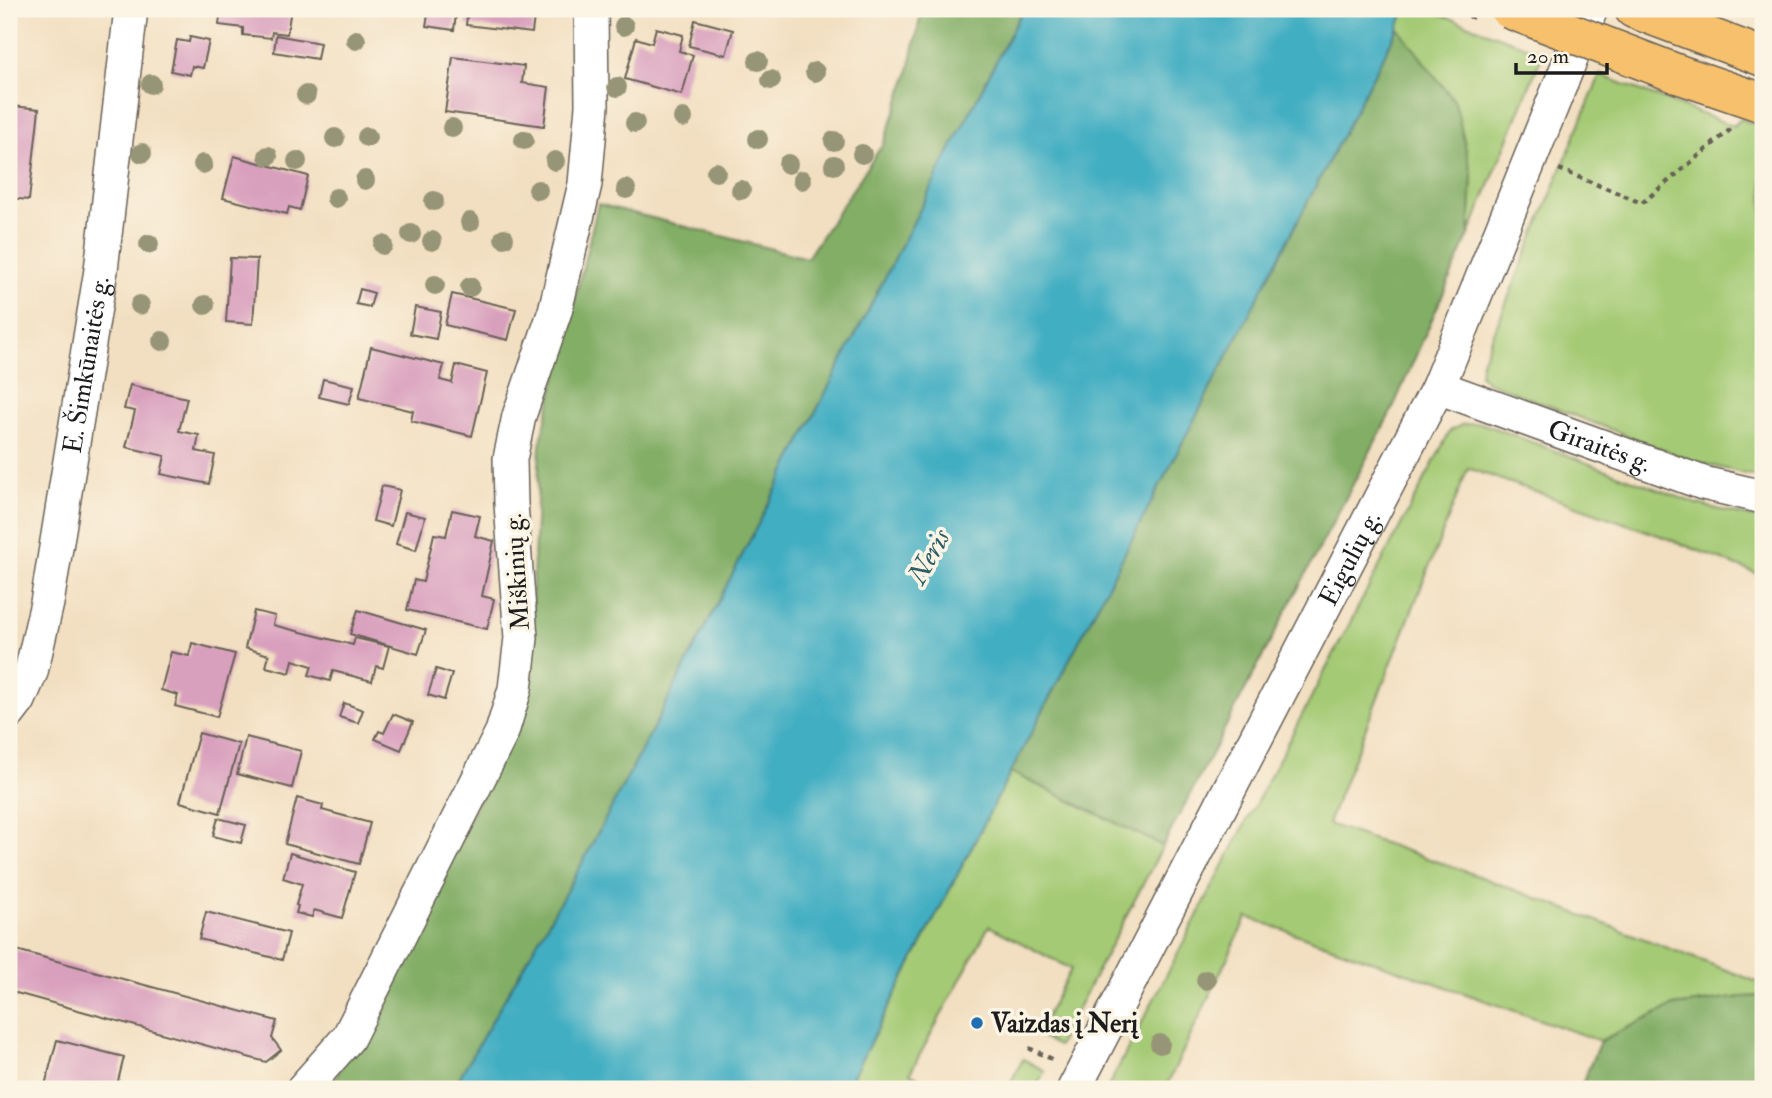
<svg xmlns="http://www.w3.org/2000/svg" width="1772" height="1098" font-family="'IM FELL Double Pica',serif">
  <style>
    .green { fill: #a4ca74; stroke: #607348; stroke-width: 2 }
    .forest { fill: #83ae66; stroke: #506541; stroke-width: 2 }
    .water { fill: #43aec2; stroke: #30656f; stroke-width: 2 }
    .building { fill: #d9a0be }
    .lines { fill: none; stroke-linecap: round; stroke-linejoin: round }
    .minor-casing { stroke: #676056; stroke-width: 36 }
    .highway-casing { stroke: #676056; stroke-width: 41 }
    .path { stroke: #676056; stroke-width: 4.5; stroke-dasharray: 5 5; stroke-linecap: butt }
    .minor { stroke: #fff; stroke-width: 33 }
    .highway { stroke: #f7c06c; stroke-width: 38 }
    .highway-bridge-casing { stroke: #676056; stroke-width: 41; stroke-linecap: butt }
    .path-bridge { stroke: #676056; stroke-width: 4.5; stroke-dasharray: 5 5; stroke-linecap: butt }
    .highway-bridge { stroke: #f7c06c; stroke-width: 38 }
    .tree { fill: #979577 }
    .poi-dot { fill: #1f6fb2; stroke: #fcf5e5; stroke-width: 2.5 }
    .labels { text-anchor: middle; stroke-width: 7; stroke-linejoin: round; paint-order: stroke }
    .street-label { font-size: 26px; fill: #1c1c1c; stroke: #fcf5e5 }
    .poi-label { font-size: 26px; font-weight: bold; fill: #1c1c1c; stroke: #fcf5e5; text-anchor: start }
    .water-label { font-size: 28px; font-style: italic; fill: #2e5e67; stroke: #fcf5e5 }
  </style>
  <rect width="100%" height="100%" fill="#fcf5e5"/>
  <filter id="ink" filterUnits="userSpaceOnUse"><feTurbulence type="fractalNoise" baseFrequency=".0143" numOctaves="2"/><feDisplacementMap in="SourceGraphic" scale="14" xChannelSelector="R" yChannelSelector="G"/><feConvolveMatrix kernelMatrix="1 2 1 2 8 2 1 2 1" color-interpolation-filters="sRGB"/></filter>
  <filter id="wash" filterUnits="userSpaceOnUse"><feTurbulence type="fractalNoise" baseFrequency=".00686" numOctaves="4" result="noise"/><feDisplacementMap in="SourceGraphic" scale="28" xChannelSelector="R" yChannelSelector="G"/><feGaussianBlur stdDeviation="1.57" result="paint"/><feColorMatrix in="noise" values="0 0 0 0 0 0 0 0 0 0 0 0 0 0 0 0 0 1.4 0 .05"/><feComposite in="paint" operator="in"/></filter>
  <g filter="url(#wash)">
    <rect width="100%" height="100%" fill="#f2dfc1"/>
    <g class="green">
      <path d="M1405,9H1427L1543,53L1469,235L1472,175L1398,28Z"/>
      <path d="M1600,75L1733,126L1741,119L1763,127V478L1696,462L1487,382L1480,375L1481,364Z"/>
      <path d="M1481,423L1697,504L1753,518H1763V576L1661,536L1468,468L1328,824L1473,874L1763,984V996L1742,997L1673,1006L1600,1041L1247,917L1165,1089H1107L1450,431L1461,425Z"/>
      <path d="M1011,772L1163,846L1058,1046L1037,1034L1071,969L989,926L910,1073L940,1089H846Z"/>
      <path d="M1023,1059L1045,1071L1035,1089H1007Z"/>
    </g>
    <g class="forest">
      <path d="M922,9H1023L658,719L579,869L453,1089H330L526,708L540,445L598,204L807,258L884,142L908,75Z"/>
      <path d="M1398,28L1455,102L1472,175L1469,235L1392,410L1163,846L1011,772Z"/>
      <path d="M1763,996V1089H1580L1600,1041L1673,1006L1742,997Z"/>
    </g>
    <path class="water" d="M1023,9H1405L1398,28L846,1089H453L579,869L658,719Z"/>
    <g id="blocks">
      <g class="building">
        <path d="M221,9H291L287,34L272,32L271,38L243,35V28L219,25Z"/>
        <path d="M429,9L456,14L454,30L426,26Z"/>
        <path d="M468,9H535L532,33L466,25Z"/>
        <path d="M695,20L733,30L726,55L689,46Z"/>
        <path d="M656,28L683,35L679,51L693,55L682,95L625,79L636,38L652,43Z"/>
        <path d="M276,35L320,43L317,59L274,52Z"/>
        <path d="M190,37L209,41L203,68L192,66L190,75L171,71L177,40L189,42Z"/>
        <path d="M453,57L524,66L522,83L549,87L544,126L445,112Z"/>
        <path d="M13,106L39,109L29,200L9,198V148Z"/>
        <path d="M234,156L308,176L300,210L289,207L287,214L223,198Z"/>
        <path d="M230,258L257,259L253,324L226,322Z"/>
        <path d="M360,289L374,293L370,307L356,304Z"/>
        <path d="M452,294L516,309L508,340L445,325Z"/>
        <path d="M415,307L441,312L436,339L410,334Z"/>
        <path d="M371,347L444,365L440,380L452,383L456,365L487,373L472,436L411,421L413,411L359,398Z"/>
        <path d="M323,379L354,386L349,404L319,397Z"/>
        <path d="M130,385L187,398L179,431L199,435L196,451L215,455L209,484L161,474L165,456L126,447L135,411L124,409Z"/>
        <path d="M382,486L400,490L391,526L373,521Z"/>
        <path d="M452,510L480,516L475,536L494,541L482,596L494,599L487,629L407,610L414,580L423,582L434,534L446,536Z"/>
        <path d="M405,512L425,517L416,550L396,544Z"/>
        <path d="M358,610L426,630L418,654L350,634Z"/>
        <path d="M254,611L275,616L273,625L353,645L355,638L389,646L383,668L376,666L372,681L333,671L330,681L309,675L312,666L293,660L290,673L266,667L269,655L245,648Z"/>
        <path d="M192,643L235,654L217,717L175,706L178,695L161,690L171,652L189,656Z"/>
        <path d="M436,669L452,674L444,700L428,695Z"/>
        <path d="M344,703L363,710L358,723L339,717Z"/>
        <path d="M393,714L413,722L401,750L375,739L379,731L384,733Z"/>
        <path d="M199,733L239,744L220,813L180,802Z"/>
        <path d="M246,737L301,751L292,788L237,774Z"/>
        <path d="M297,798L323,805L322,810L370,823L359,864L285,844Z"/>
        <path d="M218,818L246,825L241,843L213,836Z"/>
        <path d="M290,853L355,872L342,918L314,910L312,917L296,913L298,906L296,905L302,884L283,878Z"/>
        <path d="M206,912L289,933L282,960L199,939Z"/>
        <path d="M9,948L277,1021L272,1038L281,1050L266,1062L9,991Z"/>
        <path d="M57,1040L124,1057L116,1089H44Z"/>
      </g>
    </g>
  </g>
  <g filter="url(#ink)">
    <use href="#blocks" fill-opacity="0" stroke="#676056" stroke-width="2"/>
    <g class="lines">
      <defs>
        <g id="minor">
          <path id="s1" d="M1438,387L1703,483L1763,497"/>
          <path id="s2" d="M9,713L19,700L31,672L47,603L101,270L131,9"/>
          <path d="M303,1089L348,1038L502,732L515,689L521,638L511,504L510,459L519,416L555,311L585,184L592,106L591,9"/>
          <path id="s3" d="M1074,1089L1438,387L1591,9"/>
        </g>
        <g id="highway">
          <path d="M1634,9L1763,57"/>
          <path d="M1678,74L1763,103"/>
        </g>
      </defs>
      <use href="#minor" class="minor-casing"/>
      <use href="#highway" class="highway-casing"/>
      <g class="path">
        <path d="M1559,169L1642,203L1731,129"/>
        <path d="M1029,1048L1056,1061"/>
      </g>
      <use href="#minor" class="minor"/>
      <use href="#highway" class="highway"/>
      <defs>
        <path id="highway-bridge" d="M1509,9L1678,74"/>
      </defs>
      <use href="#highway-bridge" class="highway-bridge-casing"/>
      <path class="path-bridge" d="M1450,9L1477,19"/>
      <use href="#highway-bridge" class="highway-bridge"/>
    </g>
    <g class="tree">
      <circle cx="624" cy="26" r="10"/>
      <circle cx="356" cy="40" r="10"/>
      <circle cx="758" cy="61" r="10"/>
      <circle cx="815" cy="72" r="10"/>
      <circle cx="771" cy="80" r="10"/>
      <circle cx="151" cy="84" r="10"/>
      <circle cx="617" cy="87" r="10"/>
      <circle cx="306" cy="95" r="10"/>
      <circle cx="683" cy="118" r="10"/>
      <circle cx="635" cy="123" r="10"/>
      <circle cx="452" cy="128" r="10"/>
      <circle cx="367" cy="137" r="10"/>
      <circle cx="335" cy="138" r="10"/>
      <circle cx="758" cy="139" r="10"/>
      <circle cx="524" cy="140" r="10"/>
      <circle cx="834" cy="141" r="10"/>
      <circle cx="142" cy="153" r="10"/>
      <circle cx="862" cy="154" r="10"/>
      <circle cx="268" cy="156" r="10"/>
      <circle cx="297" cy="161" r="10"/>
      <circle cx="555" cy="161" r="10"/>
      <circle cx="203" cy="164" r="10"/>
      <circle cx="788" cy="164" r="10"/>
      <circle cx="834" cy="165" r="10"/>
      <circle cx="716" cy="172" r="10"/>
      <circle cx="365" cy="180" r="10"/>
      <circle cx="802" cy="180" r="10"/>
      <circle cx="626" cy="189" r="10"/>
      <circle cx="538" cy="190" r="10"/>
      <circle cx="741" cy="190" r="10"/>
      <circle cx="336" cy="198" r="10"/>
      <circle cx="434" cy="201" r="10"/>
      <circle cx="470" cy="222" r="10"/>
      <circle cx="411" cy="234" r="10"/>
      <circle cx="504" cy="238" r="10"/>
      <circle cx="432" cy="241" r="10"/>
      <circle cx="149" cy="244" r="10"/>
      <circle cx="383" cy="245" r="10"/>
      <circle cx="435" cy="285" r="10"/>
      <circle cx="470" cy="287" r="10"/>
      <circle cx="140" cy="305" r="10"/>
      <circle cx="205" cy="305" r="10"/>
      <circle cx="162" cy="341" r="10"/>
      <circle cx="1206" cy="980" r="10"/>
      <circle cx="1160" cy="1044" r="10"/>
    </g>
  </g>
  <circle class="poi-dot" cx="977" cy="1023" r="7"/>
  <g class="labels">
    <g class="street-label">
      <text dy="9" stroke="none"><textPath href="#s2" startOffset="359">E. Šimkūnaitės g.</textPath></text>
      <text dy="9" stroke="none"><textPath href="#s1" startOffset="172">Giraitės g.</textPath></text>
      <text dy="9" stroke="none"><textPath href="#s3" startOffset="598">Eigulių g.</textPath></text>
      <text transform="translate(516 572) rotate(-94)" y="9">Miškinių g.</text>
    </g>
    <g class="poi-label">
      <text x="991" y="1032">Vaizdas į Nerį</text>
    </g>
    <g class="water-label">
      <text transform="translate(928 556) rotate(-61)" y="10">Neris</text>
    </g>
  </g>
  <rect width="1772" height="1098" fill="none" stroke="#fcf5e5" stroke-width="35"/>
  <path d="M1516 63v10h91v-10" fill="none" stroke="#1c1c1c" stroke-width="3.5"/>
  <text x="1527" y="63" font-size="21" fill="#1c1c1c" stroke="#fcf5e5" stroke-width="5" paint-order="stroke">20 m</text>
</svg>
